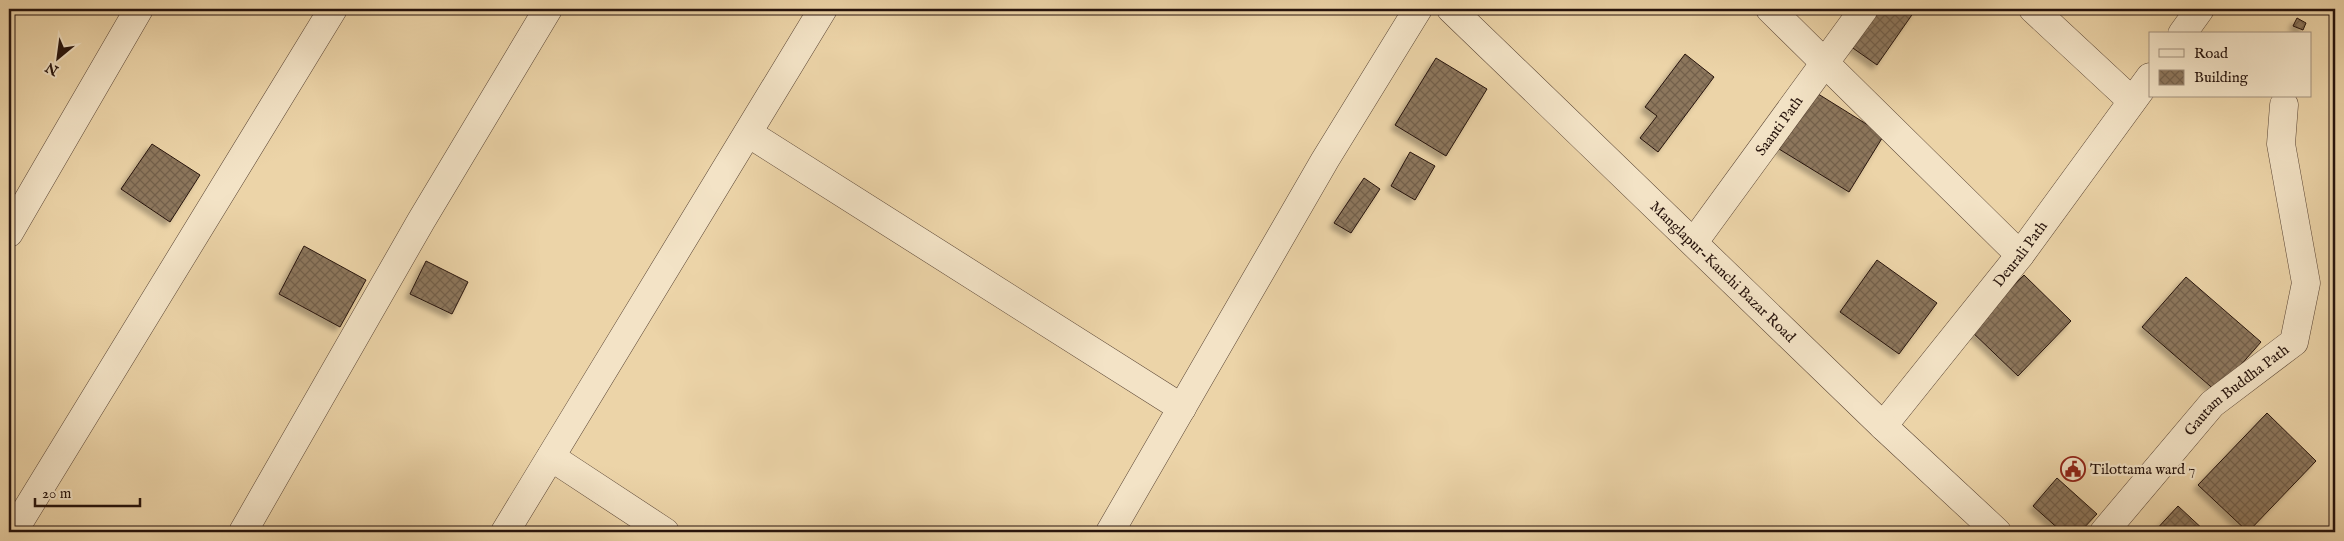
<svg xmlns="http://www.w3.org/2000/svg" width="2344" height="541" font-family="'IM FELL English',serif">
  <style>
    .building { fill: url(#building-cross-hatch); stroke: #26130c; filter: url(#shadow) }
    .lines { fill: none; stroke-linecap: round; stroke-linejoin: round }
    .minor-casing { stroke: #584333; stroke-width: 29 }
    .tertiary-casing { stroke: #584333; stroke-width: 29 }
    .minor { stroke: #f3e3c6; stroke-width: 28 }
    .tertiary { stroke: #f3e3c6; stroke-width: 28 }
    .labels { text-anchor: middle; stroke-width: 4.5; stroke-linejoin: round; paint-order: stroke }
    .street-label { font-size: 15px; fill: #26130c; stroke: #f3e3c6 }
    .poi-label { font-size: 15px; fill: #26130c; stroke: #f3e3c6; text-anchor: start }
  </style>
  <defs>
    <pattern id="building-cross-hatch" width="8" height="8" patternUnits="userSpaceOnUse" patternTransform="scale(1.25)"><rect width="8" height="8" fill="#8d775d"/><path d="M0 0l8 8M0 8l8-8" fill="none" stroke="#73604b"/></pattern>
    <filter id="shadow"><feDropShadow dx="-4.5" dy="4.5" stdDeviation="2.5" flood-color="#0004"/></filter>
  </defs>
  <rect width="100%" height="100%" fill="#ecd4a8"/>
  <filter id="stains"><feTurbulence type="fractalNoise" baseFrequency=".004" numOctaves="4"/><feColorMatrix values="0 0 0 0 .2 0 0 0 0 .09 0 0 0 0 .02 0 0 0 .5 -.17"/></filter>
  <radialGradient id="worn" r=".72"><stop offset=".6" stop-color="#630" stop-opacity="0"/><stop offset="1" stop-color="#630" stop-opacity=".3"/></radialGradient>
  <g class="building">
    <path d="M1876,9H1916L1877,65L1850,46Z"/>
    <path d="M2297,18L2306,23L2303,30L2293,26Z"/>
    <path d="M1685,54L1714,77L1658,152L1640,138L1657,116L1645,107Z"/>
    <path d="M1436,58L1487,89L1446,156L1395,125Z"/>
    <path d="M1815,92L1884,135L1849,192L1779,149Z"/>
    <path d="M152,144L200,175L170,222L121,189Z"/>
    <path d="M1410,152L1435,166L1415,200L1391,186Z"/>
    <path d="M1364,178L1380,189L1351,233L1334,223Z"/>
    <path d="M304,246L366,280L340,327L279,294Z"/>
    <path d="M1877,260L1937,303L1899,354L1840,312Z"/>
    <path d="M426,261L468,282L452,314L410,294Z"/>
    <path d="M2024,275L2071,321L2018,376L1970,330Z"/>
    <path d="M2186,277L2261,342L2217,392L2142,327Z"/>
    <path d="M2267,413L2316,461L2248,532L2198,485Z"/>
    <path d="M2057,478L2097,514L2080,532H2062L2033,506Z"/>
    <path d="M2178,506L2206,532H2154Z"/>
  </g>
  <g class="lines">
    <defs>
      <g id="minor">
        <path d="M1770,9L2020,255"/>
        <path d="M2033,9L2132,101"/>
        <path d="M2182,34L2200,9"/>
        <path d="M748,133L1182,408"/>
        <path d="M9,233L139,9"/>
        <path id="s1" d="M1694,242L1864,9"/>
        <path id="s2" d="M1883,426L2020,255L2150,77"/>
        <path d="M551,457L665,532"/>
        <path d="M13,532L333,9"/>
        <path d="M243,532L421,221L548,9"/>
        <path d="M505,532L823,9"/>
        <path d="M1110,532L1325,160L1418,9"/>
        <path id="s3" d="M2104,532L2212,404L2294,342L2306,283L2281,144L2284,105"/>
      </g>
      <g id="tertiary">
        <path id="s4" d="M1451,9L1883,426L1997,532"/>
      </g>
    </defs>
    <use href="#minor" class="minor-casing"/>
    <use href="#tertiary" class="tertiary-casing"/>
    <use href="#minor" class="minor"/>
    <use href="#tertiary" class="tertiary"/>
  </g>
  <defs>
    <symbol id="civic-ring" viewBox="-11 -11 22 22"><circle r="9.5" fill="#f3e3c6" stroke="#8f2418" stroke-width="1.5"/><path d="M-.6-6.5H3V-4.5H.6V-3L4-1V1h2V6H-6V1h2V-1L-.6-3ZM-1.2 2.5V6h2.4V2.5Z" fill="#8f2418"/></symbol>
  </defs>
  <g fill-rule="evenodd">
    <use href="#civic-ring" x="2059" y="455" width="28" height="28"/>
  </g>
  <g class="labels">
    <g class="street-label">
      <text dy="5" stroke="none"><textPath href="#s1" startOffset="144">Saanti Path</textPath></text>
      <text dy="5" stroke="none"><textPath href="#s2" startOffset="220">Deurali Path</textPath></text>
      <text dy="5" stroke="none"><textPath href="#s4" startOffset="378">Manglapur-Kanchi Bazar Road</textPath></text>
      <text dy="5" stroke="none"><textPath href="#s3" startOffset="195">Gautam Buddha Path</textPath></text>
    </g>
    <g class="poi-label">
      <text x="2090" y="474">Tilottama ward 7</text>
    </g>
  </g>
  <rect width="2344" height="541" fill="none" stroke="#ecd4a8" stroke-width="30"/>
  <rect x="10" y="10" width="2324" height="521" fill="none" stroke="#26130c" stroke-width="2.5"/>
  <rect x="15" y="15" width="2314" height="511" fill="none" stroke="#26130c"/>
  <rect x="2149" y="32" width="162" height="65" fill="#f3e3c6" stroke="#a1907c"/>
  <rect x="2159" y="49" width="25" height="8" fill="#f3e3c6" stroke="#a1907c"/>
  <text x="2194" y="58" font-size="15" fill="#26130c">Road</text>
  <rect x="2159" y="70" width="25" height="15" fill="url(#building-cross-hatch)" stroke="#a1907c"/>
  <text x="2194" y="82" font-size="15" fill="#26130c">Building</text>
  <g transform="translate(58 58) rotate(209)" stroke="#f3e3c6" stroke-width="4" paint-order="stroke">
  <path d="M0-4L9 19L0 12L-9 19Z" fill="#26130c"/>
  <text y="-8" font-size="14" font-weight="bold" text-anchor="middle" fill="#26130c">N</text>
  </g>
  <path d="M35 498v8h105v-8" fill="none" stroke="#26130c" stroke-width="2.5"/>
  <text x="42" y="498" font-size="15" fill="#26130c" stroke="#f3e3c6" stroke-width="4" paint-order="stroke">20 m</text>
  <rect width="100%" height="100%" filter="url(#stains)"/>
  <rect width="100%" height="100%" fill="url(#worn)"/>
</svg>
